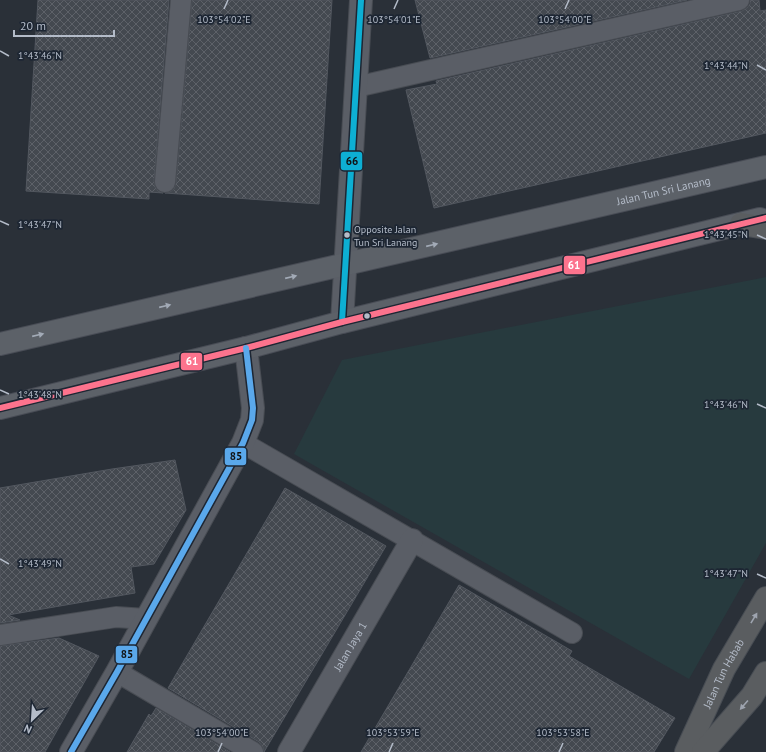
<svg xmlns="http://www.w3.org/2000/svg" width="766" height="752" font-family="'PT Sans',sans-serif">
  <style>
    .grass { fill: #273a3e }
    .building { fill: url(#building-cross-hatch); stroke: #52575f }
    .lines { fill: none; stroke-linecap: round; stroke-linejoin: round }
    .lane-casing { stroke: #484c53; stroke-width: 22 }
    .street-casing { stroke: #484c53; stroke-width: 24 }
    .primary-casing { stroke: #484c55; stroke-width: 24 }
    .highway-casing { stroke: #474c53; stroke-width: 24 }
    .lane { stroke: #5a5e66; stroke-width: 20 }
    .street { stroke: #5a5e66; stroke-width: 22 }
    .primary { stroke: #5c6168; stroke-width: 22 }
    .highway { stroke: #5a5d60; stroke-width: 22 }
    .bus-1-casing { stroke: #1d2633; stroke-width: 9 }
    .bus-2-casing { stroke: #1d2633; stroke-width: 9 }
    .bus-3-casing { stroke: #1d2633; stroke-width: 9 }
    .bus-1 { stroke: #0dafd3; stroke-width: 6 }
    .bus-2 { stroke: #fc738d; stroke-width: 6 }
    .bus-3 { stroke: #5aa8eb; stroke-width: 6 }
    .oneway { fill: #a2aab6 }
    .oneway2 { fill: #9ea4af }
    .ticks { fill: none; stroke: #b4bcc9; stroke-width: 1.5 }
    .bus-dot { fill: #b4bcc9; stroke: #1d2633; stroke-width: 1.5 }
    .labels { text-anchor: middle; stroke-width: 3.5; stroke-linejoin: round; paint-order: stroke }
    .bus-label { font-size: 10px; fill: #b4bcc9; stroke: #1d2633; text-anchor: start }
    .street-label { font-size: 11px; fill: #b4bcc9; stroke: #1d2633 }
    .ticks-label { font-size: 10px; text-anchor: middle; fill: #b4bcc9; stroke: #1d2633; stroke-width: 3.5; stroke-linejoin: round; paint-order: stroke }
    .line-badge { stroke: #1d2633; stroke-width: 1.5 }
    .badge-label { font-size: 11px; text-anchor: middle; font-weight: bold; fill: #fff }
    .pale-badge-label { font-size: 11px; text-anchor: middle; font-weight: bold; fill: #111 }
  </style>
  <defs>
    <pattern id="building-cross-hatch" width="8" height="8" patternUnits="userSpaceOnUse"><rect width="8" height="8" fill="#444950"/><path d="M0 0l8 8M0 8l8-8" fill="none" stroke="#5d6168"/></pattern>
  </defs>
  <rect width="100%" height="100%" fill="#2a3038"/>
  <path class="grass" d="M766,277V543L689,679L294,454L342,360Z"/>
  <g class="building">
    <path d="M38,0H169L154,181L155,187L158,191L163,193L149,192V199L26,191Z"/>
    <path d="M192,0H332L319,204L165,193L170,192L174,189L176,183Z"/>
    <path d="M415,0H687L430,58Z"/>
    <path d="M750,0H759L760,11L766,10V133L434,208L406,90L437,84L436,81L742,11L747,8L750,4Z"/>
    <path d="M175,460L186,510L154,564L131,567L135,593L8,615L20,620L0,623V488L112,469Z"/>
    <path d="M285,488L386,546L264,752L263,747L259,742L168,688Z"/>
    <path d="M459,585L572,651L569,656L675,718L654,752H361Z"/>
    <path d="M59,638L99,656L45,752H0V646Z"/>
    <path d="M156,708L230,752H127L149,714L151,716Z"/>
  </g>
  <g class="lines">
    <defs>
      <g id="lane">
        <path d="M356,87L739,0"/>
        <path d="M165,182L181,0"/>
        <path d="M243,443L572,633"/>
        <path d="M0,635L116,617L146,619"/>
        <path d="M117,672L253,752"/>
      </g>
      <g id="street">
        <path d="M342,322L361,0"/>
        <path d="M71,752L117,672L243,443L252,420L253,408L246,348"/>
        <path id="s1" d="M289,752L412,540"/>
      </g>
      <g id="primary">
        <path id="s2" d="M0,344L766,167"/>
        <path d="M0,408L246,348L342,322L760,219"/>
      </g>
      <g id="highway">
        <path d="M741,224L766,228"/>
        <path id="s3" d="M686,752L724,669L766,598"/>
        <path d="M703,752L752,696L766,673"/>
      </g>
    </defs>
    <use href="#lane" class="lane-casing"/>
    <use href="#street" class="street-casing"/>
    <use href="#primary" class="primary-casing"/>
    <use href="#highway" class="highway-casing"/>
    <use href="#lane" class="lane"/>
    <use href="#street" class="street"/>
    <use href="#primary" class="primary"/>
    <use href="#highway" class="highway"/>
    <defs>
      <path id="bus-1" d="M342,322L361,0"/>
      <path id="bus-2" d="M0,408L246,348L342,322L766,218"/>
      <path id="bus-3" d="M71,752L117,672L243,443L252,420L253,408L246,348"/>
    </defs>
    <use href="#bus-1" class="bus-1-casing"/>
    <use href="#bus-2" class="bus-2-casing"/>
    <use href="#bus-3" class="bus-3-casing"/>
    <use href="#bus-1" class="bus-1"/>
    <use href="#bus-2" class="bus-2"/>
    <use href="#bus-3" class="bus-3"/>
  </g>
  <defs><path id="oneway-solid" d="M-6-.8H1V-3.2L6.5 0L1 3.2V.8H-6Z"/></defs>
  <g class="oneway">
    <use href="#oneway-solid" transform="translate(432 245) rotate(-13)"/>
    <use href="#oneway-solid" transform="translate(291 277) rotate(-13)"/>
    <use href="#oneway-solid" transform="translate(165 306) rotate(-13)"/>
    <use href="#oneway-solid" transform="translate(38 335) rotate(-13)"/>
  </g>
  <g class="oneway2">
    <use href="#oneway-solid" transform="translate(754 618) rotate(-59)"/>
    <use href="#oneway-solid" transform="translate(744 705) rotate(131)"/>
  </g>
  <path class="ticks" d="M224,9L228,0M394,9L398,0M565,9L569,0M0,51L9,56M757,65L766,70M0,221L9,225M757,235L766,239M0,390L9,394M757,404L766,408M0,559L9,564M757,574L766,578M218,752L222,743M389,752L393,743M559,752L563,743"/>
  <g class="bus-dot">
    <circle cx="347" cy="235" r="3.5"/>
    <circle cx="367" cy="316" r="3.5"/>
  </g>
  <g class="labels">
    <g class="bus-label">
      <text x="354" y="233">Opposite Jalan<tspan x="354" dy="13">Tun Sri Lanang</tspan></text>
    </g>
    <g class="street-label">
      <text dy="4" stroke="none"><textPath href="#s2" startOffset="681">Jalan Tun Sri Lanang</textPath></text>
      <text dy="4" stroke="none"><textPath href="#s1" startOffset="122">Jalan Jaya 1</textPath></text>
      <text dy="4" stroke="none"><textPath href="#s3" startOffset="87">Jalan Tun Habab</textPath></text>
    </g>
  </g>
  <g class="ticks-label">
    <text x="224" y="23">103°54'02"E</text>
    <text x="394" y="23">103°54'01"E</text>
    <text x="565" y="23">103°54'00"E</text>
    <text x="40" y="59">1°43'46"N</text>
    <text x="726" y="69">1°43'44"N</text>
    <text x="40" y="228">1°43'47"N</text>
    <text x="726" y="238">1°43'45"N</text>
    <text x="40" y="398">1°43'48"N</text>
    <text x="726" y="408">1°43'46"N</text>
    <text x="40" y="567">1°43'49"N</text>
    <text x="726" y="577">1°43'47"N</text>
    <text x="222" y="736">103°54'00"E</text>
    <text x="393" y="736">103°53'59"E</text>
    <text x="563" y="736">103°53'58"E</text>
  </g>
  <g class="line-badge">
    <rect x="340" y="151" width="23" height="20" rx="4" fill="#0dafd3"/>
    <rect x="563" y="255" width="23" height="20" rx="4" fill="#fc738d"/>
    <rect x="180" y="352" width="23" height="19" rx="4" fill="#fc738d"/>
    <rect x="224" y="447" width="23" height="19" rx="4" fill="#5aa8eb"/>
    <rect x="115" y="645" width="23" height="19" rx="4" fill="#5aa8eb"/>
  </g>
  <g class="badge-label">
    <text x="574" y="269">61</text>
    <text x="192" y="365">61</text>
  </g>
  <g class="pale-badge-label">
    <text x="352" y="165">66</text>
    <text x="236" y="460">85</text>
    <text x="127" y="658">85</text>
  </g>
  <g transform="translate(32 720) rotate(205)" stroke="#1d2633" stroke-width="3" paint-order="stroke">
  <path d="M0-3L7 15L0 10L-7 15Z" fill="#b4bcc9"/>
  <text y="-6" font-size="11" font-weight="bold" text-anchor="middle" fill="#b4bcc9">N</text>
  </g>
  <path d="M14 30v6h100v-6" fill="none" stroke="#b4bcc9" stroke-width="2"/>
  <text x="20" y="30" font-size="12" fill="#b4bcc9" stroke="#1d2633" stroke-width="3" paint-order="stroke">20 m</text>
</svg>
